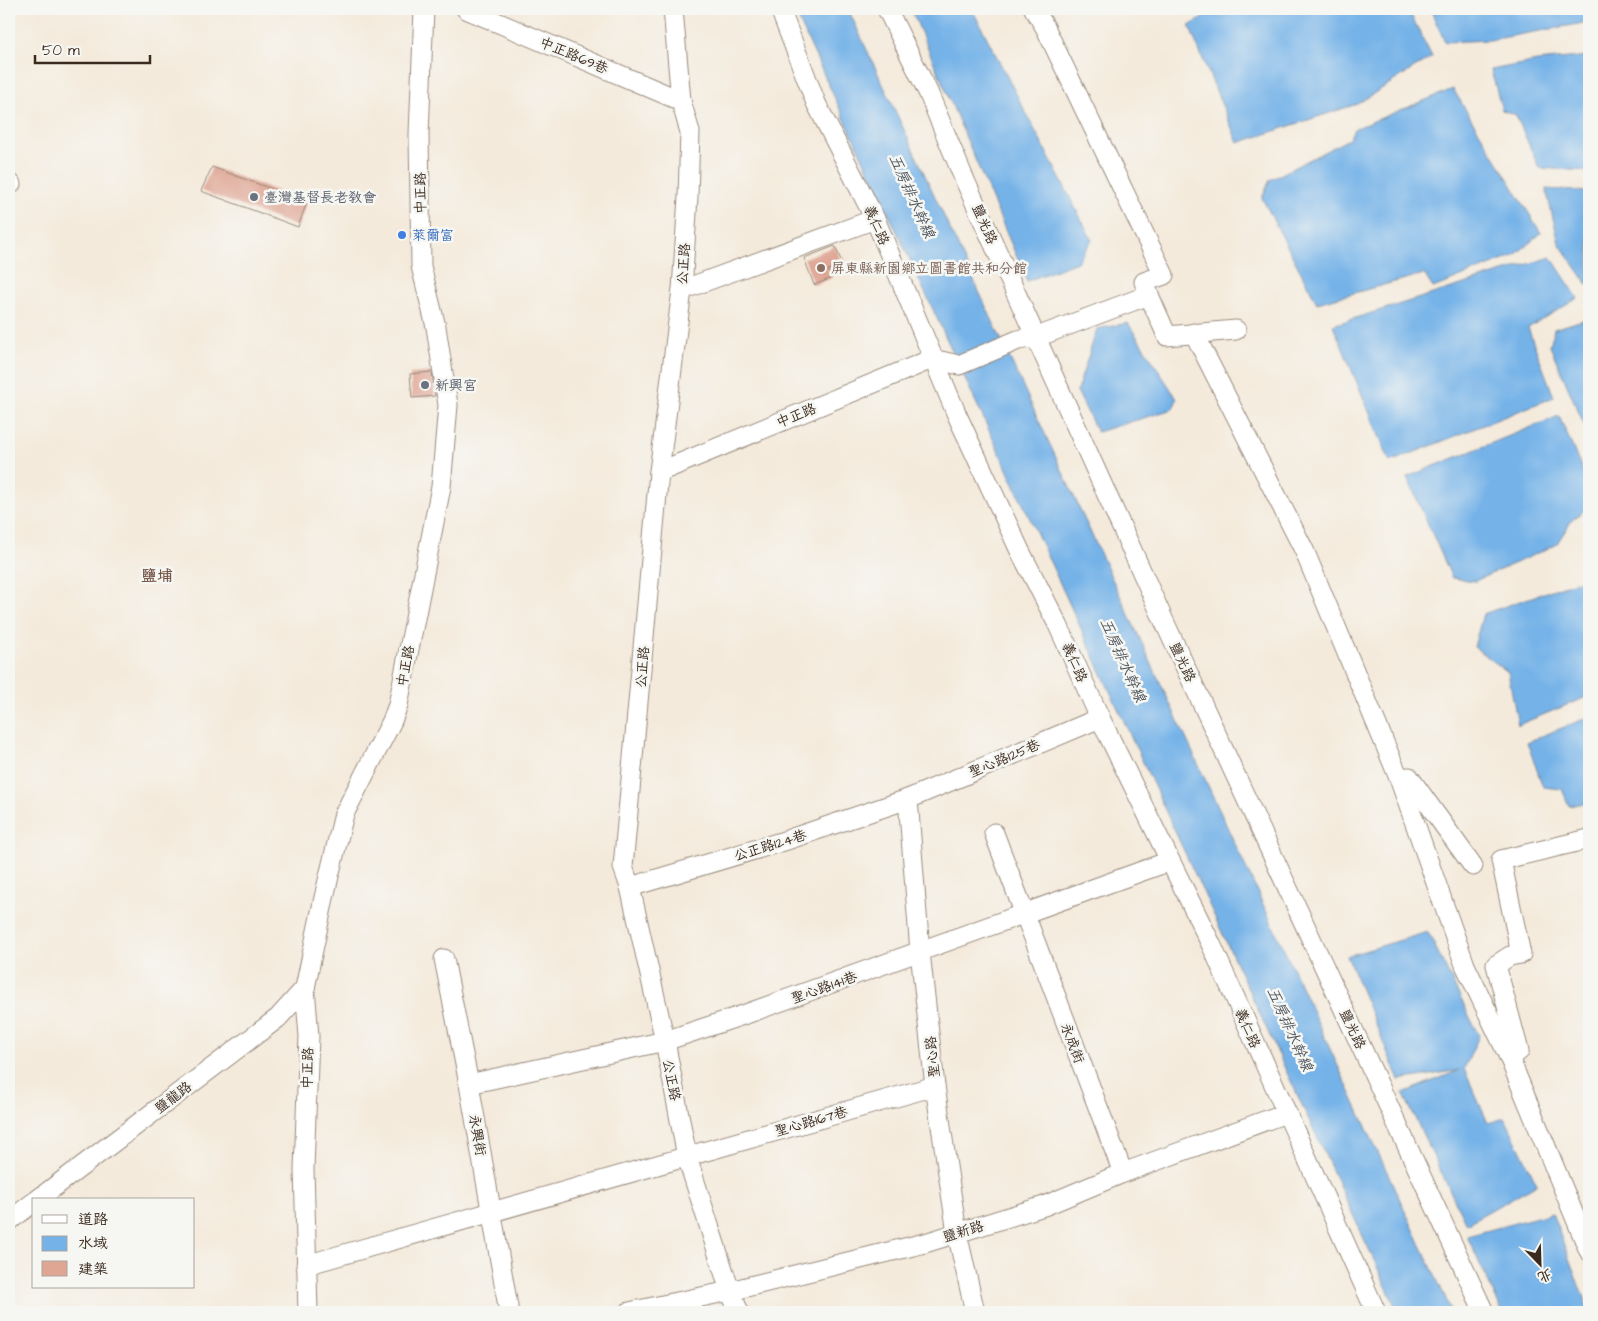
<svg xmlns="http://www.w3.org/2000/svg" width="1598" height="1321" font-family="'Architects Daughter','LXGW WenKai TC',sans-serif">
  <style>
    .water { fill: #75b2e8; stroke: #586e83 }
    .building { fill: #dfa694 }
    .lines { fill: none; stroke-linecap: round; stroke-linejoin: round }
    .minor-casing { stroke: #988a7c; stroke-width: 21 }
    .minor { stroke: #fff; stroke-width: 19 }
    .worship-dot { fill: #6b7280; stroke: #f6f6f2; stroke-width: 2 }
    .shop-dot { fill: #3f7fe0; stroke: #f6f6f2; stroke-width: 2 }
    .education-dot { fill: #8d6e63; stroke: #f6f6f2; stroke-width: 2 }
    .labels { text-anchor: middle; stroke-width: 5; stroke-linejoin: round; paint-order: stroke }
    .street-label { font-size: 14px; fill: #3b2a1e; stroke: #f6f6f2 }
    .worship-label { font-size: 14px; fill: #5b616d; stroke: #f6f6f2; text-anchor: start }
    .shop-label { font-size: 14px; fill: #366cbe; stroke: #f6f6f2; text-anchor: start }
    .education-label { font-size: 14px; fill: #785e54; stroke: #f6f6f2; text-anchor: start }
    .water-label { font-size: 15px; font-style: italic; fill: #4c535b; stroke: #f6f6f2 }
    .quarter-label { font-size: 16px; font-weight: bold; fill: #745547; stroke: #f6f6f2 }
  </style>
  <rect width="100%" height="100%" fill="#f6f6f2"/>
  <filter id="ink" filterUnits="userSpaceOnUse"><feTurbulence type="fractalNoise" baseFrequency=".02" numOctaves="2"/><feDisplacementMap in="SourceGraphic" scale="10" xChannelSelector="R" yChannelSelector="G"/><feConvolveMatrix kernelMatrix="1 2 1 2 8 2 1 2 1" color-interpolation-filters="sRGB"/></filter>
  <filter id="wash" filterUnits="userSpaceOnUse"><feTurbulence type="fractalNoise" baseFrequency=".0096" numOctaves="4" result="noise"/><feDisplacementMap in="SourceGraphic" scale="20" xChannelSelector="R" yChannelSelector="G"/><feGaussianBlur stdDeviation="1.12" result="paint"/><feColorMatrix in="noise" values="0 0 0 0 0 0 0 0 0 0 0 0 0 0 0 0 0 1.4 0 .05"/><feComposite in="paint" operator="in"/></filter>
  <g filter="url(#wash)">
    <rect width="100%" height="100%" fill="#f4eadb"/>
    <g class="water">
      <path d="M796,9H848L1452,1312H1398L800,23Z"/>
      <path d="M911,9H972L1092,240L1077,262L1027,281Z"/>
      <path d="M1218,9H1408L1432,57L1357,104L1238,143L1189,26Z"/>
      <path d="M1430,9H1589V22L1490,40L1445,42Z"/>
      <path d="M1589,56V171L1539,168L1516,115L1502,110L1491,70L1537,61Z"/>
      <path d="M1453,89L1541,233L1514,256L1433,288L1424,274L1317,303L1262,198L1270,180L1349,139L1354,129Z"/>
      <path d="M1546,189L1589,192V286L1559,243Z"/>
      <path d="M1551,257L1578,298L1528,328L1554,397L1390,462L1333,325Z"/>
      <path d="M1589,318V436L1550,346L1554,329Z"/>
      <path d="M1128,323L1177,399L1173,409L1097,432L1077,391L1097,329Z"/>
      <path d="M1559,416L1589,485V507L1572,520L1556,545L1475,581L1452,578L1407,477Z"/>
      <path d="M1589,577V696L1518,725L1508,672L1474,647L1483,614Z"/>
      <path d="M1589,717V802L1569,806L1562,789L1543,787L1527,742Z"/>
      <path d="M1428,932L1479,1036L1464,1069L1488,1123L1505,1118L1537,1184L1466,1224L1403,1093L1460,1070L1399,1080L1347,956Z"/>
      <path d="M1552,1213L1589,1312H1502L1467,1236Z"/>
    </g>
    <g id="blocks">
      <g class="building">
        <path d="M212,167L307,202L298,227L201,191Z"/>
        <path d="M835,246L843,265L828,270L832,278L814,285L804,258Z"/>
        <path d="M432,372L435,396L412,398L410,374Z"/>
      </g>
    </g>
  </g>
  <g filter="url(#ink)">
    <use href="#blocks" fill-opacity="0" stroke="#988a7c" stroke-width="1"/>
    <g class="lines">
      <defs>
        <g id="minor">
          <path d="M466,9L681,101"/>
          <path d="M673,9L681,101L690,132L688,197L682,290L659,472L623,867L630,887L665,1041L687,1157L730,1291L739,1312"/>
          <path d="M780,9L816,103L875,219L957,415L1020,551L1058,625L1100,718L1211,944L1376,1312"/>
          <path d="M887,9L928,92L963,176L1164,621L1484,1312"/>
          <path d="M1034,9L1045,27L1164,275L1144,282L1149,295"/>
          <path d="M9,183L11,184"/>
          <path d="M682,290L875,219"/>
          <path d="M1194,333L1304,550L1399,778L1465,965L1509,1057L1589,1251"/>
          <path d="M659,472L932,359L959,365L1018,340L1037,337L1149,295L1167,336L1236,330"/>
          <path d="M1399,778L1409,777L1473,866"/>
          <path d="M908,799L920,952L935,1086L957,1233L975,1312"/>
          <path d="M994,833L1123,1173"/>
          <path d="M630,887L784,841L908,799L1100,718"/>
          <path d="M444,959L469,1084L509,1312"/>
          <path d="M1509,1057L1519,1051L1496,965L1510,956L1521,954L1501,860L1589,839"/>
          <path d="M469,1084L665,1041L746,1014L1170,861"/>
          <path d="M37,1200L278,1018L305,988"/>
          <path d="M9,1221L34,1202"/>
          <path d="M306,1265L935,1086"/>
          <path d="M308,1312L304,1169L309,1036L305,988L325,893L344,814L392,721L398,705L441,487L448,405L436,327L421,266L419,134L424,9"/>
          <path d="M629,1312L730,1291L925,1243L1044,1206L1123,1173L1286,1113"/>
        </g>
      </defs>
      <use href="#minor" class="minor-casing"/>
      <use href="#minor" class="minor"/>
    </g>
  </g>
  <g class="worship-dot">
    <circle cx="254" cy="197" r="5"/>
    <circle cx="425" cy="385" r="5"/>
  </g>
  <circle class="shop-dot" cx="402" cy="235" r="5"/>
  <circle class="education-dot" cx="821" cy="268" r="5"/>
  <g class="labels">
    <g class="street-label">
      <text transform="translate(574 55) rotate(23)" y="5">中正路69巷</text>
      <text transform="translate(420 193) rotate(-91)" y="5">中正路</text>
      <text transform="translate(985 224) rotate(66)" y="5">鹽光路</text>
      <text transform="translate(877 225) rotate(66)" y="5">義仁路</text>
      <text transform="translate(683 264) rotate(-86)" y="5">公正路</text>
      <text transform="translate(796 415) rotate(-22)" y="5">中正路</text>
      <text transform="translate(1075 662) rotate(66)" y="5">義仁路</text>
      <text transform="translate(1183 662) rotate(65)" y="5">鹽光路</text>
      <text transform="translate(405 666) rotate(-79)" y="5">中正路</text>
      <text transform="translate(642 667) rotate(-85)" y="5">公正路</text>
      <text transform="translate(1004 758) rotate(-23)" y="5">聖心路125巷</text>
      <text transform="translate(770 845) rotate(-17)" y="5">公正路124巷</text>
      <text transform="translate(824 987) rotate(-20)" y="5">聖心路141巷</text>
      <text transform="translate(1248 1028) rotate(66)" y="5">義仁路</text>
      <text transform="translate(1353 1029) rotate(65)" y="5">鹽光路</text>
      <text transform="translate(1073 1043) rotate(69)" y="5">永成街</text>
      <text transform="translate(932 1057) rotate(-96)" y="5">聖心路</text>
      <text transform="translate(307 1068) rotate(-88)" y="5">中正路</text>
      <text transform="translate(672 1080) rotate(79)" y="5">公正路</text>
      <text transform="translate(173 1097) rotate(-37)" y="5">鹽龍路</text>
      <text transform="translate(811 1121) rotate(-16)" y="5">聖心路167巷</text>
      <text transform="translate(478 1135) rotate(80)" y="5">永興街</text>
      <text transform="translate(963 1231) rotate(-17)" y="5">鹽新路</text>
    </g>
    <g class="worship-label">
      <text x="264" y="202">臺灣基督長老教會</text>
      <text x="435" y="390">新興宮</text>
    </g>
    <g class="shop-label">
      <text x="412" y="240">萊爾富</text>
    </g>
    <g class="education-label">
      <text x="831" y="273">屏東縣新園鄉立圖書館共和分館</text>
    </g>
    <g class="water-label">
      <text transform="translate(912 196) rotate(66)" y="5">五房排水幹線</text>
      <text transform="translate(1123 660) rotate(66)" y="5">五房排水幹線</text>
      <text transform="translate(1290 1029) rotate(66)" y="5">五房排水幹線</text>
    </g>
    <g class="quarter-label">
      <text x="157" y="581">鹽埔</text>
    </g>
  </g>
  <rect width="1598" height="1321" fill="none" stroke="#f6f6f2" stroke-width="30"/>
  <rect x="32" y="1198" width="162" height="90" fill="#f6f6f2" stroke="#aba49d"/>
  <rect x="42" y="1215" width="25" height="8" fill="#ffffff" stroke="#aba49d"/>
  <text x="78" y="1224" font-size="15" fill="#3b2a1e">道路</text>
  <rect x="42" y="1236" width="25" height="15" fill="#75b2e8" stroke="#aba49d"/>
  <text x="78" y="1248" font-size="15" fill="#3b2a1e">水域</text>
  <rect x="42" y="1261" width="25" height="15" fill="#dfa694" stroke="#aba49d"/>
  <text x="78" y="1274" font-size="15" fill="#3b2a1e">建築</text>
  <g transform="translate(1540 1264) rotate(157)" stroke="#f6f6f2" stroke-width="4" paint-order="stroke">
  <path d="M0-4L9 19L0 12L-9 19Z" fill="#3b2a1e"/>
  <text y="-8" font-size="14" font-weight="bold" text-anchor="middle" fill="#3b2a1e">北</text>
  </g>
  <path d="M35 55v8h115v-8" fill="none" stroke="#3b2a1e" stroke-width="2.5"/>
  <text x="42" y="55" font-size="15" fill="#3b2a1e" stroke="#f6f6f2" stroke-width="4" paint-order="stroke">50 m</text>
</svg>
